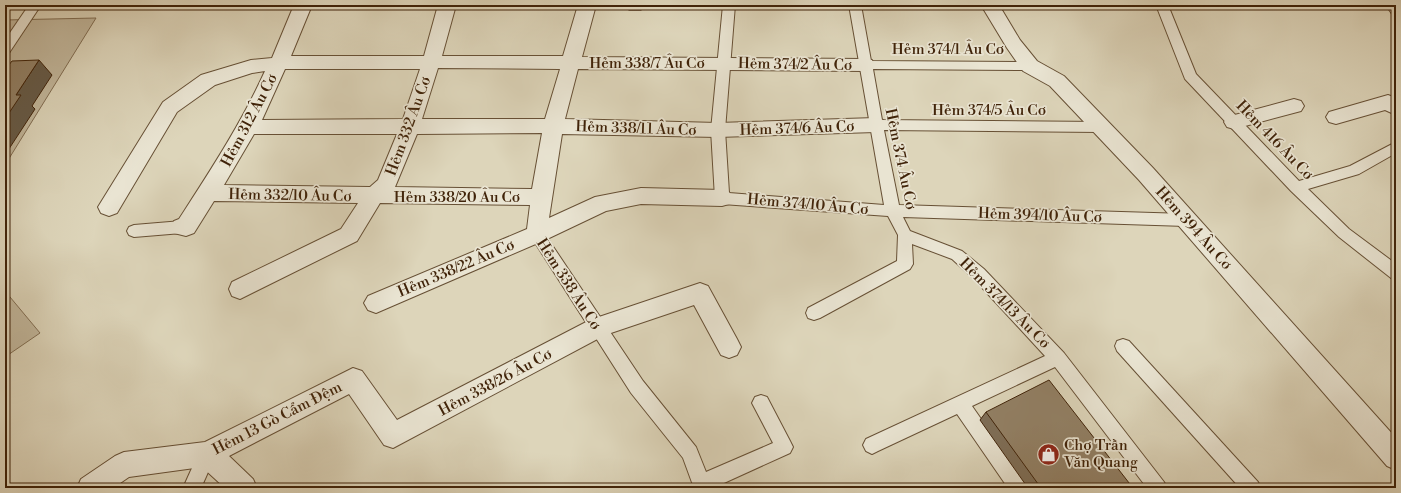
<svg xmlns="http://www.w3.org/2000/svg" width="1401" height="493" font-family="'Libre Bodoni',serif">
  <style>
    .green { fill: #c2b79c; stroke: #816d52 }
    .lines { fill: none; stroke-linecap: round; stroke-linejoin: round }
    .service-casing { stroke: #675035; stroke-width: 2 }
    .minor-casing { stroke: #675035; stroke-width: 2 }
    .service { fill: #e9e4d2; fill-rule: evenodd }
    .minor { fill: #e9e4d2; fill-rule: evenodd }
    .wall { fill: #7e6e57; stroke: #402309 }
    .shaded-wall { fill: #665a47; stroke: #402309 }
    .building { fill: #928065; stroke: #402309 }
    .labels { text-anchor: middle; stroke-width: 3.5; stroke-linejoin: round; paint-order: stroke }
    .street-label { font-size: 15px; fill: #402309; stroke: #e9e4d2 }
    .poi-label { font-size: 15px; fill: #402309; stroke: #e9e4d2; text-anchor: start }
  </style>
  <rect width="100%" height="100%" fill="#ddd5ba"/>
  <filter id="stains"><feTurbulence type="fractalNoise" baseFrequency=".005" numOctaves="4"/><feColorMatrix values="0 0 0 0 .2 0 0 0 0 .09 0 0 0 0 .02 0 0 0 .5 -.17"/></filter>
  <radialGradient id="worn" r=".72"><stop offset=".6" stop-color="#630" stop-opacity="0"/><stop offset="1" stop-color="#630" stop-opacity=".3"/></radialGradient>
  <g class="green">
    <path d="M96,18L5,165V20Z"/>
    <path d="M5,291L40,333L5,357Z"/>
  </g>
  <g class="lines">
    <defs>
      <g id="service">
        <path d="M29,5H41L9,53L5,54V40Z"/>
        <path d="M723,5H735L725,130L729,193L884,205L849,5H861L871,61L1030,62L1034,63L1036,66L1034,69L1030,70L873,69L882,120L1101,122L1106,123L1108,127L1106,131L1101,132L884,130L899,205L1186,214L1191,216L1193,220L1191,224L1186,226L903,217L910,231L962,251L984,269L1064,353L1164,482L1167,488H1147L1055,367L972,406L1025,482L1028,488H1008L957,414L878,451L872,454L866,451L863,445L866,439L1045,356L974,279L952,259L912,244L913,264L910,269L820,318L814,320L808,318L806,313L808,308L897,261L898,235L888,216L722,204L717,202L715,198L711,130Z"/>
        <path d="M1156,5H1168L1196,74L1299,181L1350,166L1396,142V153L1359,174L1308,189L1349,229L1396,264V280L1391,278L1339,237L1291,191L1185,79Z"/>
        <path d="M1386,5H1396V15L1392,14Z"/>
        <path d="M182,221L187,223L189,227L187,231L182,233L134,237L129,235L127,231L129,227L134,225Z"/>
        <path d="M537,228L542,230L643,381L696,447L706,472L773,443L752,403L755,397L761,395L767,397L790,441L793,447L790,453L713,488H694L683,458L631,393L532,238L530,234L532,230Z"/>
        <path d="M1123,339L1129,341L1258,482L1261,488H1240L1117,351L1115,346L1117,341Z"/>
        <path d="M207,445L213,448L216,454L201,488H183L201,448Z"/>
      </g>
      <g id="minor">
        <path d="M294,5H312L291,56H424L438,5H456L442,56H563L578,5H596L582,57L865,59L872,60L874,65L872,70L865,71L578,69L565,119L718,123L876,118L883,120L886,125L883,130L876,132L718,137L562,134L549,218L595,197L641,188L722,190L729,192L733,198L729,204L722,206L641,204L606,211L545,240L376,313L368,310L364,303L368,296L527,229L530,205L380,203L357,241L240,299L232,296L229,289L232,282L341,229L358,203L214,201L194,233L186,236L174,233L171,227L174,221L179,219C210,171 241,124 265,71L252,73L215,85L177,112L117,213L109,216L101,213L98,207L163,102L201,75L251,60L272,58ZM438,68L560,69L545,119H422ZM285,69H420L403,119L262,120ZM542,133L532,189L395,187L417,134ZM254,134H397L378,180L370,187L224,185Z"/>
        <path d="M981,5H999L1020,40L1037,61L1064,76L1153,168L1396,438V470L1387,466L1139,180L1050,86L1023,71L1007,48Z"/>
        <path d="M1388,95L1396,98V115L1385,110L1336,124L1329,122L1326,117L1329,112Z"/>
        <path d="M1294,99L1301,101L1304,106L1301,111L1234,129L1227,127L1224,122L1227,117Z"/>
        <path d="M700,283L708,286L737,339L741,347L737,355L729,358L721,355L694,305L605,335L393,448L384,445L349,394L229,456L253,479L257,488H225L202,467L129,477L113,488H77L81,479L115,456L124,452L205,442L353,368L362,371L397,420L590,320Z"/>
      </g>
    </defs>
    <use href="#service" class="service-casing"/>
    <use href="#minor" class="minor-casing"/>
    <use href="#service" class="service"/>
    <use href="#minor" class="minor"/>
  </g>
  <g class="wall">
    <rect x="629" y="5" width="12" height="5"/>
    <path d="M986,412L1133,488H1028L980,420Z"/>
  </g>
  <path class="shaded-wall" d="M39,60L52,75L32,106L35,109L5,155V119L16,95Z"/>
  <g class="building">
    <path d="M39,60L16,95H21L5,119V70L12,61Z"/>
    <path d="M1049,380L1133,488H1041L986,412Z"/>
  </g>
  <defs>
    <symbol id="shop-disc" viewBox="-11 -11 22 22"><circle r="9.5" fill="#8f2418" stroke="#e9e4d2"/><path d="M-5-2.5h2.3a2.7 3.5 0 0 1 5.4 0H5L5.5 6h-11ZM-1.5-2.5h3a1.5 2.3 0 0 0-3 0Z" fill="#fff"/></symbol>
  </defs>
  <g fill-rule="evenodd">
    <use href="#shop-disc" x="1036" y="442" width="25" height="25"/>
  </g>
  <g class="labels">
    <g class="street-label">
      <text x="948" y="54">Hẻm 374/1 Âu Cơ</text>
      <text x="647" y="68">Hẻm 338/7 Âu Cơ</text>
      <text transform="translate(795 64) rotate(1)" y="5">Hẻm 374/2 Âu Cơ</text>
      <text x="989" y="115">Hẻm 374/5 Âu Cơ</text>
      <text transform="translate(249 120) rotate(-62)" y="5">Hẻm 312 Âu Cơ</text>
      <text transform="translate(408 126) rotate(-70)" y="5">Hẻm 332 Âu Cơ</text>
      <text transform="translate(636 128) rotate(2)" y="5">Hẻm 338/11 Âu Cơ</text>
      <text transform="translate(797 128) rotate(-2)" y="5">Hẻm 374/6 Âu Cơ</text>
      <text transform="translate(1275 140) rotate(46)" y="5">Hẻm 416 Âu Cơ</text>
      <text transform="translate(901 159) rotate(78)" y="5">Hẻm 374 Âu Cơ</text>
      <text transform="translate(290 195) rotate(1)" y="5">Hẻm 332/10 Âu Cơ</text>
      <text x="457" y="202">Hẻm 338/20 Âu Cơ</text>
      <text transform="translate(808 204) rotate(5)" y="5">Hẻm 374/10 Âu Cơ</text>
      <text transform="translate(1040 215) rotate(2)" y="5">Hẻm 394/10 Âu Cơ</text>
      <text transform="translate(1194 228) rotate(48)" y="5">Hẻm 394 Âu Cơ</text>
      <text transform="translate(456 268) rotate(-23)" y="5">Hẻm 338/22 Âu Cơ</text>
      <text transform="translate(569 284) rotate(57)" y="5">Hẻm 338 Âu Cơ</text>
      <text transform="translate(1005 303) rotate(45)" y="5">Hẻm 374/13 Âu Cơ</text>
      <text transform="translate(495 382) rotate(-28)" y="5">Hẻm 338/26 Âu Cơ</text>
      <text transform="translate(277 418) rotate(-27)" y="5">Hẻm 13 Gò Cẩm Đệm</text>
    </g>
    <g class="poi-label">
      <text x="1064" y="450">Chợ Trần<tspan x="1064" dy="17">Văn Quang</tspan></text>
    </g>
  </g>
  <rect width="1401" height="493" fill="none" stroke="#ddd5ba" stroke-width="20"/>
  <rect x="6" y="6" width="1389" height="481" fill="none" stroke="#402309" stroke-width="2"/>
  <rect x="10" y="10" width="1381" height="473" fill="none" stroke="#402309"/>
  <rect width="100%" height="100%" filter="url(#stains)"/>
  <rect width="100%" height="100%" fill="url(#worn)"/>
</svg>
